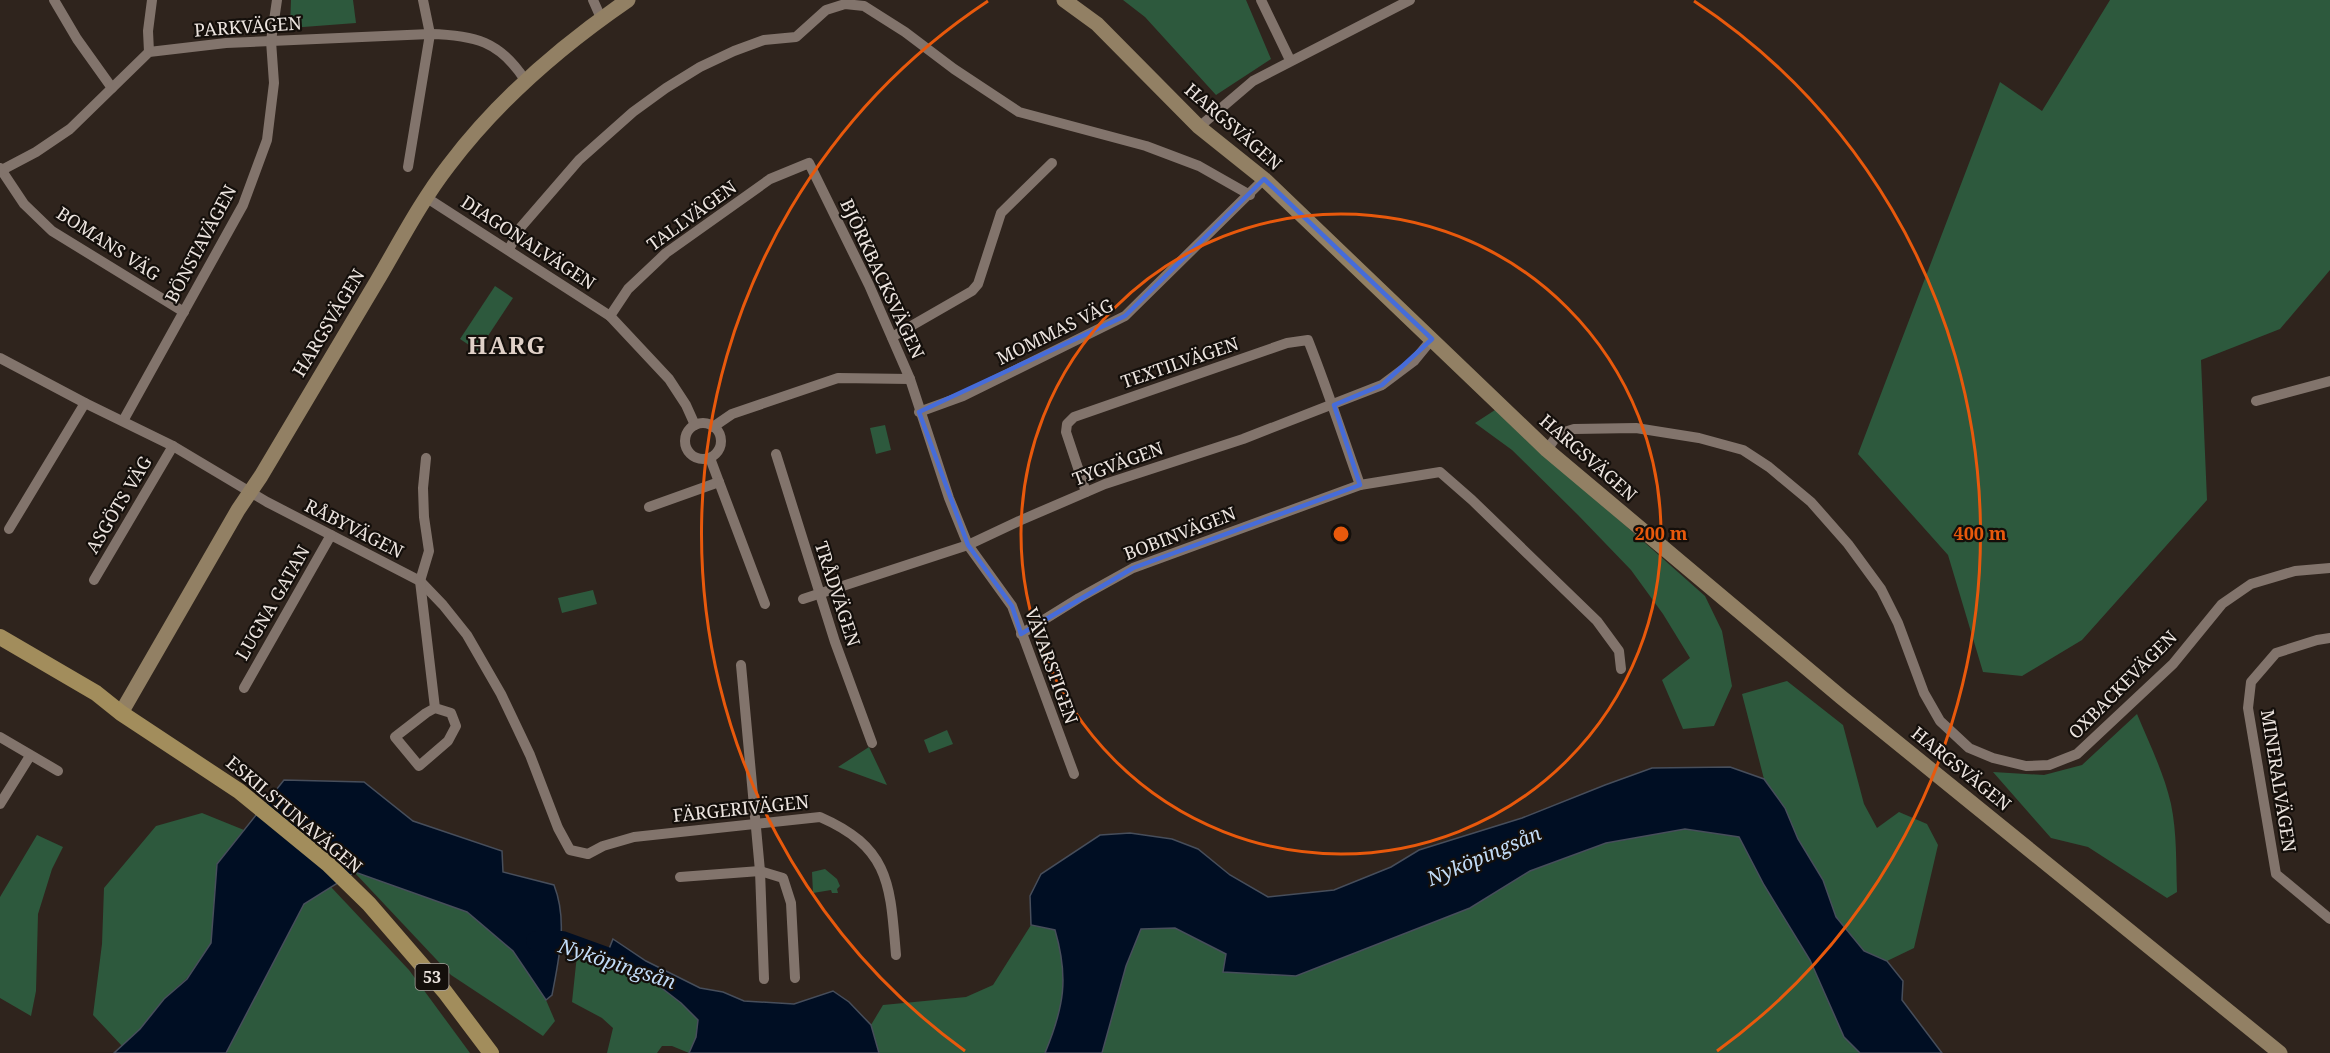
<svg xmlns="http://www.w3.org/2000/svg" width="2330" height="1053" font-family="'Noto Serif',serif">
  <style>
    .green { fill: #2d593d }
    .water { fill: #000e23; stroke: #474e5b; stroke-width: 1.5 }
    .lines { fill: none; stroke-linecap: round; stroke-linejoin: round }
    .river { stroke: #000e23; stroke-width: 20 }
    .street { stroke: #82746c; stroke-width: 10 }
    .secondary { stroke: #928064; stroke-width: 15 }
    .primary { stroke: #a28d5c; stroke-width: 16 }
    .marked { fill: none; stroke: #466cd9; stroke-width: 4.5; stroke-linejoin: round }
    .ring { fill: none; stroke: #e8590c; stroke-width: 3 }
    .labels { text-anchor: middle; stroke-width: 4.5; stroke-linejoin: round; paint-order: stroke }
    .shield { fill: #140f0b; stroke: #aba49f; stroke-width: 1.5 }
    .shield-label { font-size: 16px; font-weight: bold; fill: #ece4df }
    .street-label { font-size: 18px; fill: #ece4df; stroke: #140f0b }
    .water-label { font-size: 20px; font-style: italic; fill: #c1dbf7; stroke: #140f0b }
    .district-label { font-size: 24px; font-weight: bold; letter-spacing: 1.5px; fill: #e0d1c8; stroke: #140f0b }
    .centre { fill: #e8590c; stroke: #140f0b; stroke-width: 3 }
    .ring-label { font-size: 18px; text-anchor: middle; font-weight: bold; fill: #e8590c; stroke: #140f0b; stroke-width: 4.5; stroke-linejoin: round; paint-order: stroke }
  </style>
  <rect width="100%" height="100%" fill="#2f241d"/>
  <g class="green">
    <path d="M291,0H353L356,23L290,28Z"/>
    <path d="M1123,0H1246L1271,59L1216,95L1145,17Z"/>
    <path d="M2110,0H2330V270L2280,329L2201,360L2207,500L2082,640L2022,676L1983,672L1948,555L1858,454L2000,82L2042,111Z"/>
    <path d="M495,286L513,298L478,351L460,339Z"/>
    <path d="M1495,410L1705,596L1722,631L1732,686L1714,726L1683,729L1662,680L1690,658L1663,614L1631,570L1578,515L1512,450L1475,423Z"/>
    <path d="M885,425L891,450L876,454L870,428Z"/>
    <path d="M593,590L597,604L562,613L558,598Z"/>
    <path d="M1787,681L1843,725L1864,804L1877,828L1899,812L1927,824L1938,845L1914,948L1887,961L1864,951L1836,917L1823,880L1798,839L1785,808L1764,779L1742,694Z"/>
    <path d="M2137,714C2149,743 2164,773 2171,804C2177,833 2176,863 2177,892L2167,898L2088,847L2051,838L1993,772L2044,775L2082,765Z"/>
    <path d="M947,730L953,744L929,753L924,740Z"/>
    <path d="M869,747L887,785L838,767Z"/>
    <path d="M202,813L244,830L217,864L211,943L187,978L164,999L140,1029L122,1046L93,1015L102,944L104,888L156,826Z"/>
    <path d="M1685,829L1739,837L1764,885L1810,960L1844,1037L1860,1053H1102L1126,966L1141,929L1175,928L1227,954L1223,971L1470,908L1530,871L1606,843Z"/>
    <path d="M37,835L63,847L52,869L38,914L36,991L31,1016L0,998V897Z"/>
    <path d="M825,869L837,879L840,886L837,889L838,893H832L831,890L813,893L812,872Z"/>
    <path d="M355,871L467,912L513,951L546,1000L555,1021L543,1036L451,975L354,872Z"/>
    <path d="M331,887L409,970L470,1053H226L304,904Z"/>
    <path d="M1031,925L1055,930C1069,979 1064,1007 1045,1053H879L871,1025L883,1005L966,997L993,985Z"/>
    <path d="M577,955C586,957 596,957 605,959C642,969 672,994 699,1020L696,1037L689,1053L672,1046H662L657,1053H607L613,1028L602,1018L572,1002Z"/>
  </g>
  <g class="water">
    <path d="M1730,767L1764,779L1785,808L1798,839L1823,880L1836,917L1864,951L1887,961L1903,981L1902,1000L1942,1053H1860L1844,1037L1810,960L1764,885L1739,837L1685,829L1606,843L1530,871L1470,908L1296,976L1223,972L1226,954L1175,928L1141,929L1126,966L1102,1053H1045C1064,1007 1069,978 1055,930L1031,925L1030,896L1041,874L1100,835L1130,833L1172,839L1198,849L1230,875L1268,897L1334,890L1391,867L1419,850L1522,818L1605,785L1652,768Z"/>
    <path d="M284,780L364,782L413,821L502,851L503,872L554,885C568,921 559,958 552,995L546,1000L513,951L467,912L355,872L304,904L226,1053H114L140,1029L164,999L187,979L211,943L217,864Z"/>
    <path d="M613,939L646,961L700,988L723,992L744,1001L794,1004L833,991L849,1002L871,1025L879,1053H689L696,1037L698,1020L681,1003L646,976L605,959Z"/>
  </g>
  <g class="lines">
    <path class="river" d="M536,941H562L631,966"/>
    <g class="street">
      <path d="M54,0L77,39L112,88"/>
      <path d="M593,0L601,18"/>
      <path d="M1261,0L1290,60"/>
      <path d="M149,52L148,31L152,0"/>
      <path d="M1199,127L1253,81L1410,0"/>
      <path d="M408,167L430,34L423,0"/>
      <path d="M0,168L24,204L52,231L184,312"/>
      <path d="M0,171L36,152L70,129L149,52L226,43L430,34C474,35 500,41 525,80"/>
      <path d="M427,198L610,316L669,379L686,405L695,425"/>
      <path d="M509,249L521,227L579,160L633,112L666,88L700,67L734,51L764,40L796,37L826,10L845,4L864,6L905,32L954,69L1019,112L1146,146L1199,166L1250,195"/>
      <path d="M610,316L628,289L666,253L770,179L809,163L869,285L910,379L949,498L968,545L1012,606L1074,774"/>
      <path d="M892,337L972,291L978,284L1001,213L1052,163"/>
      <path d="M0,358L85,403L173,446L267,502L420,581L443,605L467,635L501,694L530,755L558,828L570,850L588,854L603,846L634,837L820,817C891,848 890,886 896,955"/>
      <path d="M2256,401L2330,381"/>
      <path d="M919,412L963,396L1125,316L1264,179"/>
      <path d="M123,421L243,205L267,140L274,83L271,41L277,0"/>
      <circle cx="703" cy="441" r="18"/>
      <path d="M713,427L732,414L838,378L910,379"/>
      <path d="M1547,450L1558,434L1574,429L1636,428L1699,438L1743,450L1769,467L1811,502L1848,544L1881,589L1898,623L1924,693L1940,721L1969,748L1993,758L2026,766L2049,765L2077,754L2173,664L2222,604L2251,584L2295,571L2330,568"/>
      <path d="M776,454L835,642L872,743"/>
      <path d="M426,458L423,488L424,517L429,551L420,581L435,708L426,713L395,737L419,766L448,741L456,726L451,713L435,708"/>
      <path d="M710,458L719,482"/>
      <path d="M1086,492L1066,432L1067,424L1074,417L1287,343L1308,340C1327,388 1343,437 1360,485"/>
      <path d="M649,507L719,482L765,604"/>
      <path d="M9,529L85,403"/>
      <path d="M94,580L173,446"/>
      <path d="M803,599L968,545L1019,521L1105,484L1243,439L1382,385L1414,361L1432,339"/>
      <path d="M1021,634L1079,598L1133,568L1360,485L1440,472L1472,500L1597,621L1619,651L1621,669"/>
      <path d="M2330,638L2317,640L2276,653L2251,682L2248,708L2276,874L2330,919"/>
      <path d="M741,665L760,871L764,979"/>
      <path d="M244,688L331,535"/>
      <path d="M0,737L58,771"/>
      <path d="M0,804L30,756"/>
      <path d="M680,877L760,871L783,878L791,903L795,978"/>
    </g>
    <g class="secondary">
      <path d="M1064,0L1097,24L1199,127L1264,179L1547,450L1841,697L2280,1053"/>
      <path d="M121,713L238,510L261,476C300,411 338,346 377,281C400,242 421,201 449,165C498,100 561,46 628,0"/>
    </g>
    <path class="primary" d="M0,637L96,693L121,713L239,791L328,864L369,904L445,992L491,1053"/>
  </g>
  <path class="marked" d="M1264,179L1432,339L1382,385L1334,405L1360,485L1133,568L1021,634L1012,606L968,545L919,412L1125,316Z"/>
  <g class="ring">
    <circle cx="1341" cy="534" r="320"/>
    <path d="M965 1051A639 639 0 0 1 988 1M1694 1A639 639 0 0 1 1717 1051"/>
  </g>
  <g class="labels">
    <rect class="shield" x="415.5" y="964" width="33" height="26" rx="4.5"/>
    <g class="shield-label">
      <text x="432" y="983">53</text>
    </g>
    <g class="street-label">
      <text transform="translate(248 27) rotate(-4)" y="6">PARKVÄGEN</text>
      <text transform="translate(1233 127) rotate(41)" y="6">HARGSVÄGEN</text>
      <text transform="translate(692 216) rotate(-36)" y="6">TALLVÄGEN</text>
      <text transform="translate(528 243) rotate(33)" y="6">DIAGONALVÄGEN</text>
      <text transform="translate(108 244) rotate(33)" y="6">BOMANS VÄG</text>
      <text transform="translate(201 244) rotate(-62)" y="6">BÖNSTAVÄGEN</text>
      <text transform="translate(882 279) rotate(65)" y="6">BJÖRKBACKSVÄGEN</text>
      <text transform="translate(329 323) rotate(-59)" y="6">HARGSVÄGEN</text>
      <text transform="translate(1055 332) rotate(-26)" y="6">MOMMAS VÄG</text>
      <text transform="translate(1180 363) rotate(-19)" y="6">TEXTILVÄGEN</text>
      <text transform="translate(1588 458) rotate(41)" y="6">HARGSVÄGEN</text>
      <text transform="translate(1118 464) rotate(-20)" y="6">TYGVÄGEN</text>
      <text transform="translate(119 505) rotate(-59)" y="6">ASGÖTS VÄG</text>
      <text transform="translate(354 529) rotate(27)" y="6">RÅBYVÄGEN</text>
      <text transform="translate(1180 534) rotate(-21)" y="6">BOBINVÄGEN</text>
      <text transform="translate(837 594) rotate(72)" y="6">TRÅDVÄGEN</text>
      <text transform="translate(273 603) rotate(-60)" y="6">LUGNA GATAN</text>
      <text transform="translate(1051 666) rotate(70)" y="6">VÄVARSTIGEN</text>
      <text transform="translate(2123 685) rotate(-45)" y="6">OXBACKEVÄGEN</text>
      <text transform="translate(1961 769) rotate(39)" y="6">HARGSVÄGEN</text>
      <text transform="translate(2278 781) rotate(81)" y="6">MINERALVÄGEN</text>
      <text transform="translate(741 809) rotate(-6)" y="6">FÄRGERIVÄGEN</text>
      <text transform="translate(294 815) rotate(40)" y="6">ESKILSTUNAVÄGEN</text>
    </g>
    <g class="water-label">
      <text transform="translate(1484 856) rotate(-23)" y="7">Nyköpingsån</text>
      <text transform="translate(617 964) rotate(18)" y="7">Nyköpingsån</text>
    </g>
    <g class="district-label">
      <text x="507" y="354">HARG</text>
    </g>
  </g>
  <circle cx="1341" cy="534" r="9" class="centre"/>
  <g class="ring-label">
    <text x="1661" y="540">200 m</text>
    <text x="1980" y="540">400 m</text>
  </g>
</svg>
